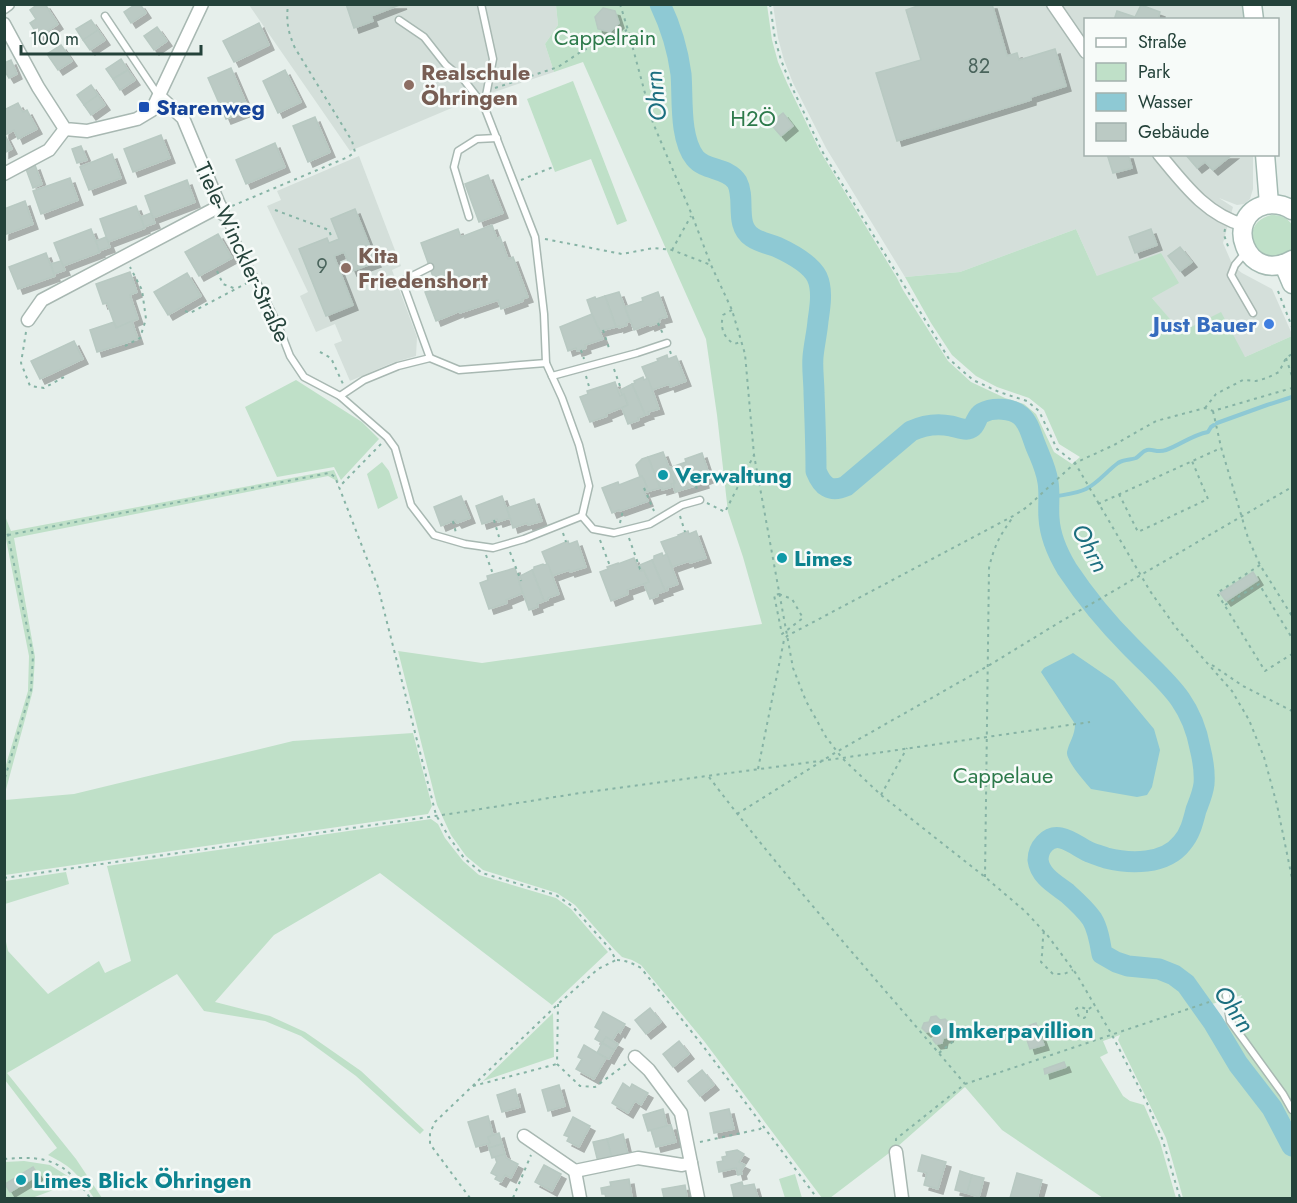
<svg xmlns="http://www.w3.org/2000/svg" width="1297" height="1203" font-family="Jost,sans-serif">
  <style>
    .built { fill: #d4dfda }
    .green { fill: #bfe0c8 }
    .water { fill: #8ec9d4 }
    .lines { fill: none; stroke-linecap: round; stroke-linejoin: round }
    .stream { stroke: #8ec9d4; stroke-width: 4 }
    .river { stroke: #8ec9d4; stroke-width: 21 }
    .building { fill: #bbcac4; stroke: #b8c9c2; stroke-width: 1.5; filter: url(#shadow) }
    .lane-casing { stroke: #a8b8b2; stroke-width: 9 }
    .street-casing { stroke: #a8b8b2; stroke-width: 15 }
    .secondary-casing { stroke: #a4bbb3; stroke-width: 21 }
    .path { stroke: #86b3a5; stroke-width: 2; stroke-dasharray: 3 4.5; stroke-linecap: butt }
    .lane { stroke: #fff; stroke-width: 6 }
    .street { stroke: #fff; stroke-width: 12 }
    .secondary { stroke: #fff; stroke-width: 18 }
    .education-dot { fill: #8d6e63; stroke: #f7fbf9; stroke-width: 2 }
    .transit-dot { fill: #1a4fb4; stroke: #f7fbf9; stroke-width: 2 }
    .shop-dot { fill: #3f7fe0; stroke: #f7fbf9; stroke-width: 2 }
    .culture-dot { fill: #0f9aa8; stroke: #f7fbf9; stroke-width: 2 }
    .labels { text-anchor: middle; stroke-width: 5; stroke-linejoin: round; paint-order: stroke }
    .number-label { font-size: 20px; fill: #4a645c }
    .park-label { font-size: 22px; fill: #2d7a4b; stroke: #f7fbf9 }
    .education-label { font-size: 22px; font-weight: bold; fill: #785e54; stroke: #f7fbf9; text-anchor: start }
    .transit-label { font-size: 22px; font-weight: bold; fill: #164399; stroke: #f7fbf9; text-anchor: start }
    .street-label { font-size: 22px; fill: #24423a; stroke: #f7fbf9 }
    .shop-label { font-size: 22px; font-weight: bold; fill: #366cbe; stroke: #f7fbf9; text-anchor: end }
    .culture-label { font-size: 22px; font-weight: bold; fill: #0d838f; stroke: #f7fbf9; text-anchor: start }
    .water-label { font-size: 24px; font-style: italic; fill: #1c6f80; stroke: #f7fbf9 }
  </style>
  <defs>
    <filter id="shadow"><feDropShadow dx="5" dy="5" stdDeviation="0" flood-color="#0004"/></filter>
  </defs>
  <rect width="100%" height="100%" fill="#e6efeb"/>
  <g class="built">
    <path d="M249,5H556L558,25L545,44L554,72L473,99L350,151Z"/>
    <path d="M773,5H1243L1244,19L1086,20V154L1253,155V189L1250,199L1244,204L1237,205L1219,198L1233,207L1223,243L1233,266L1242,273L1272,289L1292,334V336L1245,357L1181,333L1152,298L1097,276L1076,229L960,272L905,277L826,148L793,83L784,60L778,38Z"/>
    <path d="M359,156L401,266L392,270L417,337L416,356L392,363L350,381L334,344L342,341L335,324L316,332L300,296L308,292L267,206L281,200L277,191Z"/>
  </g>
  <g class="green">
    <path d="M556,5H767L772,40L778,62L787,83L820,151L897,278L903,290L948,361L971,382L1005,398L1024,404L1036,414L1054,452L1072,464L1080,457L1059,444L1044,410L1029,398L997,387L976,376L952,355L931,323L905,277L960,272L1076,229L1097,276L1161,253L1179,283L1152,298L1181,332L1221,312L1245,357L1292,336V1103C1280,1082 1234,1031 1236,1009C1236,1005 1240,999 1242,995L1212,1004L1281,1097L1292,1115V1198H1183L1166,1138L1118,1040L1120,1035L1103,1041L1108,1053L1100,1057L1123,1096L1130,1101L1144,1105L1160,1142L1176,1198H1103L1002,1130L965,1087L897,1147L830,1198H822L704,1041L641,965L632,960L622,957L614,949L575,905L557,893L483,870L466,856L451,835L437,805L398,651L482,663L762,624L743,557L728,512L717,415L706,339L583,62L554,72L545,44L558,25Z"/>
    <path d="M573,81L627,221L617,225L591,159L555,172L527,99Z"/>
    <path d="M1271,215C1280,215 1287,217 1292,225V249L1288,255L1266,258C1263,256 1257,252 1255,249C1253,246 1253,243 1253,239C1250,227 1259,218 1271,215Z"/>
    <path d="M296,380L362,422L379,439L341,480L334,467L277,477L245,407Z"/>
    <path d="M382,462L389,471L398,498L378,509L367,474Z"/>
    <path d="M334,470L339,482L328,476L14,538L35,657L33,690L5,793V768L28,691L29,656L5,534V516L11,531Z"/>
    <path d="M413,733L432,806L428,814L5,875V800L74,794L293,741Z"/>
    <path d="M431,819L438,824L445,838L463,861L479,875L556,898L571,909L608,952L552,1005L380,873L274,935L215,1002L270,1016L305,1032L361,1071L424,1130L420,1134L356,1076L301,1036L265,1021L204,1011L177,974L7,1073L76,1159L102,1198H94C79,1176 73,1167 48,1155L57,1148L5,1080V937L8,951L48,994L99,961L105,973L131,961L107,866Z"/>
    <path d="M66,872L69,884L5,904V881Z"/>
    <path d="M553,1013L554,1057L483,1081Z"/>
    <path d="M24,1161L50,1165L66,1175L75,1182L32,1198H5V1162Z"/>
    <path d="M795,1174L802,1198H785L779,1179Z"/>
  </g>
  <path class="water" d="M1073,653L1114,681L1154,729L1160,750L1152,787L1147,795L1137,797L1091,789C1085,782 1066,761 1067,752C1069,742 1075,736 1075,724L1041,672L1044,668Z"/>
  <g class="lines">
    <g class="stream">
      <path d="M1217,423L1267,405L1292,397"/>
      <path d="M1049,498C1059,495 1076,494 1086,489C1098,483 1107,471 1118,463C1124,459 1131,460 1136,458C1141,455 1142,451 1147,450C1154,449 1157,453 1166,450C1180,445 1192,435 1208,432L1211,427L1214,425"/>
    </g>
    <path class="river" d="M660,4C670,25 678,51 681,74C683,97 679,138 695,158C705,171 728,167 737,182C746,199 734,225 752,237C759,242 769,244 777,247C790,253 810,263 817,277C823,290 820,307 818,321C817,333 814,345 813,357C812,369 814,382 814,393C815,419 816,445 816,471C822,486 830,493 846,486L911,431C924,425 937,423 951,426C956,427 963,430 968,429C977,427 975,417 982,413C993,407 1012,408 1021,416C1029,423 1031,434 1035,444C1040,457 1046,468 1048,482C1050,494 1048,506 1049,518C1050,536 1058,554 1067,569C1085,596 1107,623 1130,646C1163,680 1191,698 1200,748C1203,760 1205,772 1204,784C1203,793 1199,802 1196,810C1193,822 1190,834 1182,843C1165,865 1130,864 1106,858C1101,856 1094,854 1089,852C1080,848 1071,840 1061,838C1048,835 1038,848 1038,860C1040,876 1055,884 1067,893C1076,901 1085,909 1092,919C1098,929 1100,942 1102,954L1116,962L1128,966L1159,969L1174,975L1186,984L1213,1022L1238,1064L1272,1108L1292,1146"/>
  </g>
  <g class="building">
    <path d="M38,4H45L58,24L39,37L30,23L36,19L30,10Z"/>
    <path d="M136,4H140L146,13L131,23L124,12Z"/>
    <path d="M346,4H402L371,16L373,21L354,28Z"/>
    <path d="M923,4H992L1007,56L1017,53L1019,60L1055,49L1066,86L1031,97V100L897,141L876,73L921,60L906,10Z"/>
    <path d="M1141,5L1160,12L1158,20H1114L1117,11L1135,17Z"/>
    <path d="M603,8L615,11L619,23L610,32L598,29L595,17Z"/>
    <path d="M91,20L98,30L83,40L76,29Z"/>
    <path d="M259,23L269,45L234,62L223,41Z"/>
    <path d="M157,27L167,41L154,50L144,36Z"/>
    <path d="M98,30L105,40L90,50L83,40Z"/>
    <path d="M61,45L72,61L58,70L47,54Z"/>
    <path d="M121,59L128,70L113,79L106,69Z"/>
    <path d="M11,60L17,74L9,78L4,70V63Z"/>
    <path d="M231,68L249,110L226,119L208,78Z"/>
    <path d="M128,70L135,80L120,90L113,79Z"/>
    <path d="M285,70L301,102L278,113L263,81Z"/>
    <path d="M91,85L98,95L84,105L77,95Z"/>
    <path d="M98,95L105,105L91,115L84,105Z"/>
    <path d="M18,103L23,112L27,110L37,129L18,139L14,130L5,135L12,149L4,153V110Z"/>
    <path d="M783,113L793,126L781,136L770,123Z"/>
    <path d="M315,117L330,152L308,162L293,126Z"/>
    <path d="M161,135L170,158L133,172L124,149Z"/>
    <path d="M275,143L285,167L246,184L236,160Z"/>
    <path d="M81,146L87,160L77,163L72,149Z"/>
    <path d="M112,154L121,178L89,190L80,167Z"/>
    <path d="M1107,154H1128L1132,168L1113,173Z"/>
    <path d="M1185,154H1233L1213,170L1205,162L1197,168Z"/>
    <path d="M35,165L42,184L33,188L26,169Z"/>
    <path d="M488,175L503,213L479,222L465,184Z"/>
    <path d="M70,178L78,200L41,214L33,191Z"/>
    <path d="M187,180L195,202L153,218L145,196Z"/>
    <path d="M25,201L33,224L4,235V209Z"/>
    <path d="M136,206L145,228L108,242L100,219Z"/>
    <path d="M355,209L376,262L352,271L344,252L334,256L353,305L326,316L299,249L327,238L329,243L339,239L331,219Z"/>
    <path d="M151,213L155,223L144,227L141,217Z"/>
    <path d="M492,225L497,239L500,237L508,259L513,257L528,297L522,299L523,301L501,309L498,300L460,313V311L436,321L425,292L437,288L421,243L458,229L461,237Z"/>
    <path d="M91,229L100,252L63,266L54,243Z"/>
    <path d="M1151,229L1157,245L1135,253L1129,237Z"/>
    <path d="M218,234L232,258L199,276L185,252Z"/>
    <path d="M106,237L110,247L99,251L96,241Z"/>
    <path d="M1180,247L1192,262L1180,271L1168,256Z"/>
    <path d="M46,253L55,276L18,289L9,267Z"/>
    <path d="M61,261L65,270L54,274L51,264Z"/>
    <path d="M130,272L137,292L130,295L138,319L116,328L107,303L103,304L96,284Z"/>
    <path d="M187,273L201,296L168,315L154,292Z"/>
    <path d="M619,292L630,321L626,323L627,325L619,328V326L616,327L605,296Z"/>
    <path d="M658,292L667,317L659,319L660,322L650,326L649,324L634,330L625,307L643,301L642,298Z"/>
    <path d="M605,296L616,327L600,331L599,328L597,329L587,300L595,297L596,299Z"/>
    <path d="M592,314L603,339L585,345L586,348L581,350L577,351L576,348L568,351L560,327Z"/>
    <path d="M132,321L138,339L97,352L90,330L114,322L116,328Z"/>
    <path d="M74,341L83,359L40,379L31,361Z"/>
    <path d="M667,355L668,359L676,356L686,381L670,387L669,384L652,390L642,367L658,361L657,359Z"/>
    <path d="M643,377L644,380L648,378L659,409L648,412L649,414L645,415L632,384L635,383L634,381Z"/>
    <path d="M615,382L620,396L624,394L628,405L606,414L607,416L590,422L580,397L588,394L587,391Z"/>
    <path d="M632,384L645,415L638,418L639,420L628,424L622,408L628,405L624,394L622,395L620,390Z"/>
    <path d="M663,452L675,483L671,484L672,487L662,490V488H660L648,457Z"/>
    <path d="M702,453L710,477L703,480L704,483L675,492L673,484L675,483L669,468L686,462L685,459Z"/>
    <path d="M648,457L660,488L646,492L645,488L647,487L642,476L640,477L636,465L642,459Z"/>
    <path d="M642,476L647,487L643,489L648,501L620,511L619,510L612,513L602,488L618,482L619,485Z"/>
    <path d="M461,496L470,518L457,523L455,520L441,526L434,507Z"/>
    <path d="M502,496L510,518L498,522L497,519L482,524L476,506Z"/>
    <path d="M534,499L542,521L528,525L527,523L513,528L507,508Z"/>
    <path d="M688,531L689,534L696,531L706,558L690,563L689,561L672,567L661,542L679,536L678,535Z"/>
    <path d="M568,541L569,544L577,541L586,567L570,572L569,570L552,576L542,552Z"/>
    <path d="M662,553L663,556L667,554L678,584L667,588L668,590L665,591L652,560L654,559V556Z"/>
    <path d="M634,558L640,571L644,570L649,582L627,590L628,594L611,601L600,572L608,569L607,567L618,563V564Z"/>
    <path d="M652,560L665,591L657,594L658,596L650,599L644,584L649,582L644,570L642,571L640,565Z"/>
    <path d="M543,564L544,565L548,564L559,594L548,598V600L544,601L532,570L534,569V567Z"/>
    <path d="M515,568L523,593L506,600L507,603L489,609L480,583L488,580L487,576Z"/>
    <path d="M532,570L544,601L537,604L538,607L529,610L519,582L522,581L520,576Z"/>
    <path d="M1253,572L1258,580L1226,601L1220,593Z"/>
    <path d="M650,1008L661,1022L646,1034L635,1020Z"/>
    <path d="M603,1012L625,1024L620,1033L618,1031L612,1041L606,1037L602,1043L595,1039L600,1030L595,1027Z"/>
    <path d="M936,1016L940,1020L945,1019L949,1023L947,1028L950,1032L948,1037L943,1038L942,1043L936,1044L933,1040L934,1035L931,1031L926,1032L922,1028L924,1023L929,1022L931,1017Z"/>
    <path d="M1036,1023L1044,1045L1030,1049L1023,1028Z"/>
    <path d="M606,1037L618,1044L614,1050L602,1043Z"/>
    <path d="M679,1041L689,1054L673,1067L663,1054Z"/>
    <path d="M602,1043L614,1050L609,1059L597,1053Z"/>
    <path d="M584,1045L606,1058L594,1079L576,1069L582,1059L578,1057Z"/>
    <path d="M1064,1062L1066,1067L1045,1074L1044,1069Z"/>
    <path d="M702,1070L714,1085L700,1096L688,1081Z"/>
    <path d="M623,1083L630,1088L632,1084L648,1093L641,1105L635,1101L628,1113L612,1103Z"/>
    <path d="M559,1085L565,1106L548,1111L542,1090Z"/>
    <path d="M515,1089L520,1107L502,1112L497,1095Z"/>
    <path d="M663,1109L667,1126L648,1131L643,1115Z"/>
    <path d="M729,1109L734,1129L714,1133L710,1113Z"/>
    <path d="M488,1116L493,1135L488,1137L490,1143L476,1147L468,1122Z"/>
    <path d="M573,1117L590,1126L579,1147L567,1141L569,1137L564,1135Z"/>
    <path d="M671,1125L676,1142L656,1147L651,1130Z"/>
    <path d="M499,1133L502,1144L489,1148L488,1144L490,1143L488,1137Z"/>
    <path d="M623,1134L628,1155L612,1159L607,1139Z"/>
    <path d="M607,1139L612,1159L598,1162L593,1142Z"/>
    <path d="M502,1144L505,1154L492,1158L489,1148Z"/>
    <path d="M737,1150L744,1154L739,1162L745,1165L741,1171L742,1174L738,1175L736,1168L719,1172L717,1162L723,1161L722,1157L727,1156L726,1152Z"/>
    <path d="M505,1154L506,1158L518,1164L511,1178L505,1175L501,1182L495,1179L497,1176L491,1173L497,1162L495,1157Z"/>
    <path d="M922,1155L946,1162L938,1189L924,1185L927,1173L918,1171Z"/>
    <path d="M544,1165L561,1174L552,1191L535,1182Z"/>
    <path d="M33,1167L38,1175L10,1192L5,1184Z"/>
    <path d="M960,1171L972,1175L967,1193L955,1190Z"/>
    <path d="M1017,1173L1042,1180L1037,1198H1010Z"/>
    <path d="M972,1175L984,1178L979,1197L967,1193Z"/>
    <path d="M629,1179L632,1198H606L605,1194H602L601,1188L611,1186L610,1182Z"/>
    <path d="M742,1182L743,1186L754,1184L758,1198H734L731,1185Z"/>
    <path d="M685,1185L687,1197L664,1198L662,1189Z"/>
  </g>
  <g class="lines">
    <defs>
      <g id="lane">
        <path d="M481,4L493,59L484,106"/>
        <path d="M105,16L158,95"/>
        <path d="M399,20L424,37L446,65L464,80L484,106L535,237L544,314L546,363L562,398L579,445L589,486L582,516"/>
        <path d="M223,214L278,325L290,356L304,377L340,396L387,437L395,448L411,505L434,535L465,544L493,548L524,539L582,516"/>
        <path d="M469,217L454,167L458,151L477,139L497,138"/>
        <path d="M1246,252L1235,265L1231,275L1253,313"/>
        <path d="M430,267L402,281L430,358"/>
        <path d="M552,376L637,353L667,343"/>
        <path d="M340,396L364,380L398,366L430,358L459,370L546,363"/>
        <path d="M582,516L593,529L614,533L650,524L682,505L700,500"/>
        <path d="M1226,995L1230,1021L1283,1094L1292,1110"/>
      </g>
      <g id="street">
        <path d="M1053,4L1086,52"/>
        <path d="M4,7L8,4"/>
        <path d="M4,24L38,87L65,129L87,131L137,119L152,110L202,4"/>
        <path d="M159,96L183,118L223,214"/>
        <path d="M1159,154C1183,183 1206,215 1244,225"/>
        <path d="M4,174L49,150L65,129"/>
        <path d="M28,320L42,300L220,206"/>
        <path d="M635,1057L649,1070L681,1113L698,1198"/>
        <path d="M524,1136L575,1171"/>
        <path d="M896,1152L902,1198"/>
        <path d="M575,1171L638,1158L682,1165L691,1163"/>
        <path d="M575,1171L580,1198"/>
      </g>
      <g id="secondary">
        <path d="M1252,4L1254,20"/>
        <path d="M1265,154L1269,204"/>
        <path d="M1292,210C1284,205 1275,203 1265,205C1222,216 1246,286 1292,260"/>
        <path d="M1284,265L1292,284"/>
      </g>
    </defs>
    <use href="#lane" class="lane-casing"/>
    <use href="#street" class="street-casing"/>
    <use href="#secondary" class="secondary-casing"/>
    <g class="path">
      <path d="M620,4L628,30L653,123L692,215L711,265L732,310L745,354L754,455L761,493L793,668L806,701L826,737L842,758L881,795L985,877L1026,912L1048,936L1077,975L1112,1035L1147,1103L1163,1141L1180,1198"/>
      <path d="M770,4L775,39L781,60L791,85L822,151L949,359L973,380L999,392L1027,401L1039,411L1057,449L1075,463L1150,591L1177,629L1232,691L1249,720L1264,757L1277,805L1292,878"/>
      <path d="M495,88L558,67L582,51L627,30"/>
      <path d="M521,180L553,167"/>
      <path d="M232,206L348,157L355,152L352,141L295,48C288,32 286,22 288,4"/>
      <path d="M275,210L329,230L332,239"/>
      <path d="M1225,229L1224,235L1229,249"/>
      <path d="M545,239L622,254L654,248L672,250L711,265"/>
      <path d="M672,250L691,216"/>
      <path d="M217,271L223,284L236,289"/>
      <path d="M1278,291L1292,327"/>
      <path d="M732,310L723,315C720,327 723,337 734,344L741,342"/>
      <path d="M185,311L190,313L247,283"/>
      <path d="M658,323L663,334"/>
      <path d="M603,330L610,351"/>
      <path d="M26,332L21,363L30,386L44,388L64,377"/>
      <path d="M125,346L140,338L146,319L142,290L130,267"/>
      <path d="M581,350L584,359"/>
      <path d="M670,351L672,357"/>
      <path d="M320,352L331,358L343,384"/>
      <path d="M1286,358L1292,376"/>
      <path d="M614,369L621,389"/>
      <path d="M586,376L590,390"/>
      <path d="M1205,408L1216,394L1243,380L1256,381L1267,378L1279,372L1286,358L1292,354"/>
      <path d="M1213,411L1221,447L1248,538L1260,565L1292,616"/>
      <path d="M381,444L339,487L378,587L436,815L449,837L464,858L482,873L556,895L572,906L610,949L616,960C625,960 632,963 641,968L703,1046L817,1198"/>
      <path d="M696,486L698,493"/>
      <path d="M644,488L654,511"/>
      <path d="M1119,494L1138,532L1208,499L1192,461"/>
      <path d="M707,503L725,512L754,455"/>
      <path d="M1098,504L1221,448"/>
      <path d="M680,516L685,532"/>
      <path d="M494,520L499,537"/>
      <path d="M453,521L456,533"/>
      <path d="M620,523L623,510"/>
      <path d="M4,527L8,535L33,656L31,690L4,781"/>
      <path d="M563,533L566,542"/>
      <path d="M8,535L329,473L335,477L339,487"/>
      <path d="M629,538L640,569H641"/>
      <path d="M600,540L610,566"/>
      <path d="M510,552L521,581"/>
      <path d="M486,555L493,574"/>
      <path d="M1260,565L1217,593L1265,671L1292,654"/>
      <path d="M779,594L792,599L803,618L782,634L774,595Z"/>
      <path d="M1225,605L1259,584L1292,638"/>
      <path d="M1212,665L1243,686L1292,711"/>
      <path d="M758,769L784,640L787,636L1015,515L1027,507L1075,463L1114,445L1156,421L1205,408L1213,411L1292,388"/>
      <path d="M709,777C789,883 879,982 965,1084"/>
      <path d="M881,795L907,748"/>
      <path d="M737,814L838,751L988,666L1055,625L1292,487"/>
      <path d="M985,877L989,568C994,546 1000,535 1013,517"/>
      <path d="M4,878L456,813L580,793L842,758L1090,722"/>
      <path d="M1044,931C1042,942 1043,951 1041,962L1053,974H1064L1073,970"/>
      <path d="M558,1004L557,1064L580,1086L595,1087L626,1064"/>
      <path d="M1087,1010V1016L1084,1018L1079,1017L1076,1009C1080,1006 1083,1007 1087,1010L1095,1005"/>
      <path d="M939,1053L955,1040"/>
      <path d="M473,1086L557,1064"/>
      <path d="M896,1141V1139L965,1084L1209,1002"/>
      <path d="M700,1142L760,1129L763,1126"/>
      <path d="M4,1159C48,1155 65,1161 90,1198"/>
      <path d="M470,1198L430,1144V1133L435,1122L558,1004L598,969L616,960"/>
      <path d="M513,1198L531,1155"/>
    </g>
    <use href="#lane" class="lane"/>
    <use href="#street" class="street"/>
    <use href="#secondary" class="secondary"/>
  </g>
  <g class="education-dot">
    <circle cx="409" cy="85" r="6"/>
    <circle cx="346" cy="268" r="6"/>
  </g>
  <rect class="transit-dot" x="138" y="101" width="12" height="12" rx="3"/>
  <circle class="shop-dot" cx="1269" cy="324" r="6"/>
  <g class="culture-dot">
    <circle cx="663" cy="475" r="6"/>
    <circle cx="782" cy="558" r="6"/>
    <circle cx="936" cy="1030" r="6"/>
    <circle cx="21" cy="1180" r="6"/>
  </g>
  <g class="labels">
    <g class="number-label">
      <text x="979" y="73">82</text>
      <text x="322" y="273">9</text>
    </g>
    <g class="park-label">
      <text x="605" y="45">Cappelrain</text>
      <text x="753" y="126">H2Ö</text>
      <text x="1003" y="783">Cappelaue</text>
    </g>
    <g class="education-label">
      <text x="421" y="80">Realschule<tspan x="421" dy="25">Öhringen</tspan></text>
      <text x="358" y="263">Kita<tspan x="358" dy="25">Friedenshort</tspan></text>
    </g>
    <g class="transit-label">
      <text x="156" y="115">Starenweg</text>
    </g>
    <g class="street-label">
      <text transform="translate(243 252) rotate(65)" y="8">Tiele-Winckler-Straße</text>
    </g>
    <g class="shop-label">
      <text x="1257" y="332">Just Bauer</text>
    </g>
    <g class="culture-label">
      <text x="675" y="483">Verwaltung</text>
      <text x="794" y="566">Limes</text>
      <text x="948" y="1038">Imkerpavillion</text>
      <text x="33" y="1188">Limes Blick Öhringen</text>
    </g>
    <g class="water-label">
      <text transform="translate(656 96) rotate(-96)" y="8">Ohrn</text>
      <text transform="translate(1090 548) rotate(62)" y="8">Ohrn</text>
      <text transform="translate(1234 1009) rotate(55)" y="8">Ohrn</text>
    </g>
  </g>
  <rect width="1297" height="1203" fill="none" stroke="#24423a" stroke-width="12"/>
  <rect x="1084" y="18" width="195" height="138" fill="#f7fbf9" stroke="#a3b1ad" stroke-width="1.5"/>
  <rect x="1096" y="38" width="30" height="9" fill="#ffffff" stroke="#a3b1ad" stroke-width="1.5"/>
  <text x="1138" y="48" font-size="18" fill="#24423a">Straße</text>
  <rect x="1096" y="63" width="30" height="18" fill="#bfe0c8" stroke="#a3b1ad" stroke-width="1.5"/>
  <text x="1138" y="78" font-size="18" fill="#24423a">Park</text>
  <rect x="1096" y="93" width="30" height="18" fill="#8ec9d4" stroke="#a3b1ad" stroke-width="1.5"/>
  <text x="1138" y="108" font-size="18" fill="#24423a">Wasser</text>
  <rect x="1096" y="123" width="30" height="18" fill="#bbcac4" stroke="#a3b1ad" stroke-width="1.5"/>
  <text x="1138" y="138" font-size="18" fill="#24423a">Gebäude</text>
  <path d="M21 45v9h180v-9" fill="none" stroke="#24423a" stroke-width="3"/>
  <text x="30" y="45" font-size="18" fill="#24423a" stroke="#f7fbf9" stroke-width="4.5" paint-order="stroke">100 m</text>
</svg>
